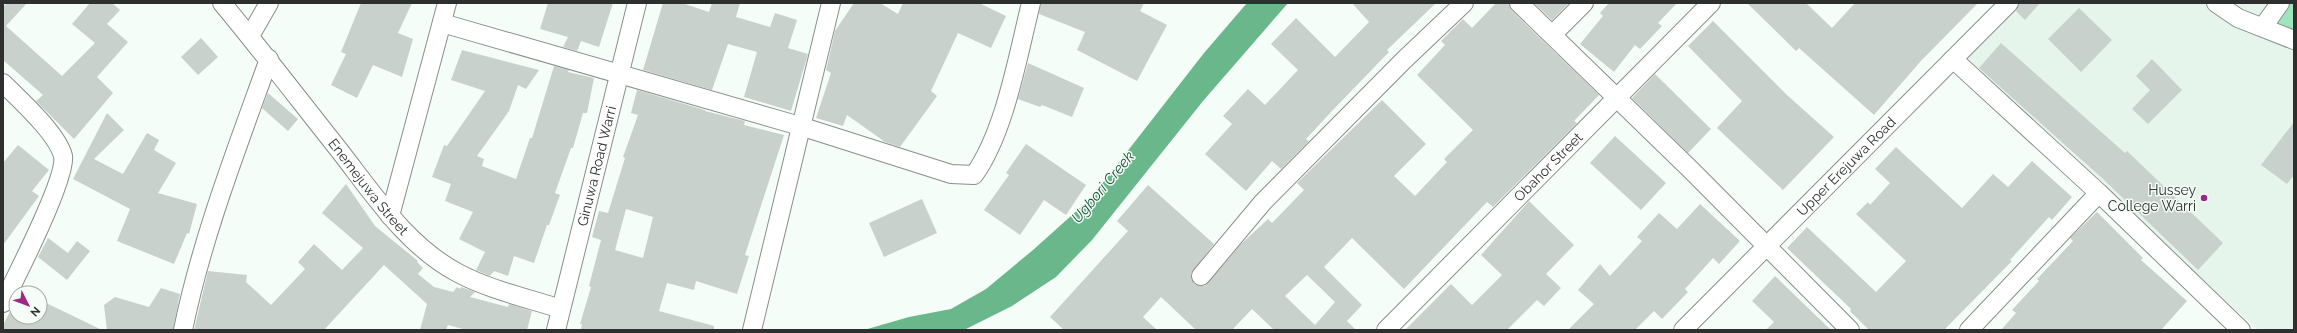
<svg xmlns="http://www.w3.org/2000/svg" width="2297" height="333" font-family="Raleway,sans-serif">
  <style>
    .built { fill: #e5f5eb }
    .green { fill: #9fe5bb }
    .water { fill: #69b78b }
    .building { fill: #c9d1cc; fill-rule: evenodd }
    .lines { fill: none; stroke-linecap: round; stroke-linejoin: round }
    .minor-casing { stroke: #888f8b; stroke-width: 20 }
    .minor { stroke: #fff; stroke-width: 18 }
    .poi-dot { fill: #9d2985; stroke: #f5fdf8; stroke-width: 1.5 }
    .labels { text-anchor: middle; stroke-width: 3; stroke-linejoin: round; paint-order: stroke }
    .street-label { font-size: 14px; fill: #2d302e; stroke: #f5fdf8 }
    .poi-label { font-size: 14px; fill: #2d302e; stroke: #f5fdf8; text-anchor: end }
    .water-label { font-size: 15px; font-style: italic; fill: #165234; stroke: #f5fdf8 }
  </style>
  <rect width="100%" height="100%" fill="#f5fdf8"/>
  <path class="built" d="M2013,3H2294V330H2258L1969,65L1961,56Z"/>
  <path class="green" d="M2284,3H2294V35L2267,25Z"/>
  <path class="water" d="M1247,3H1288L1203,101L1092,240L1056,277L1012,306L964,330H864L909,317L951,309L986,289L1033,250L1091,198L1204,53Z"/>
  <g class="building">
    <path d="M7,3H27L6,26L62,76L95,43L72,24L90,3H112L120,10L107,24L128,42L97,77L113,93L74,139L36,101L43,95L3,60V7Z"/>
    <path d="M361,3H412L398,33L413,39L402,77L373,65L357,98L331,85L346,54L341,52Z"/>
    <path d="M548,3H613L599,47L581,41L577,51L563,47L568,37L540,29Z"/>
    <path d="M663,3H682L709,12L712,3H740L736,17L770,27L775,13L797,20L788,48L808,54L791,111L744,97L757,52L728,44L712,90L643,70Z"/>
    <path d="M854,3H880L898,14L903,3H979L1006,16L991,48L958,33L931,91L937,96L900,147L885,142L847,115L843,126L816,118L831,73L826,70L835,31Z"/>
    <path d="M1041,3H1144L1140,11L1167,25L1137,81L1077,50L1085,32L1039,14Z"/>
    <path d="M1352,3H1436L1387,50L1389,52L1331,112L1306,139L1309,141L1281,169L1272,161L1246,191L1205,154L1232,124L1223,116L1248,89L1265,105L1298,70L1271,44L1296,18L1335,57L1369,22Z"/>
    <path d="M1496,3H1509L1512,11L1599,95L1574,121L1577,123L1493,207L1487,202L1404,289L1352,238L1324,267L1362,305L1347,321L1356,330H1274L1252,309L1232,330H1196L1161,297L1143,317L1157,330H1064L1050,317L1128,231L1117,221L1148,185L1214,244L1191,274L1194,284L1205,286L1240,245L1268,219L1272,223L1304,190L1297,183L1382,100L1426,144L1394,176L1415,196L1447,162L1444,159L1473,130L1417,75L1445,45L1441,41L1463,19L1472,28ZM1307,275L1335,302L1315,325L1285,296Z"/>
    <path d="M1534,3H1569L1552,20Z"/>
    <path d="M1609,3H1677L1658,23L1662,26L1640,49L1635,45L1614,72L1580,44L1603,16L1600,13Z"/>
    <path d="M1747,3H1806L1832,28L1855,3H1978L1920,62L1874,115L1799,48L1796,51Z"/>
    <path d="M2019,3H2040L2025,20L2016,11Z"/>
    <path d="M2079,8L2112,40L2081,72L2048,39Z"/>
    <path d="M1713,21L1787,95L1834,137L1783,190L1717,128L1742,101L1688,46Z"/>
    <path d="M201,38L218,57L198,75L181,57Z"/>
    <path d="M2001,43L2125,153L2127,151L2223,243L2198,270L2102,178L1979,68Z"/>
    <path d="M462,50L539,70L526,89L518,85L509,111L477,156L484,159L482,166L516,179L530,138H532L554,66L569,70L568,72L594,78L587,113H583L573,148H571L555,193L560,195L549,225H547L534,263L514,256L508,276L494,271L490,276L476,270L485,252L459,239L473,212L445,201L451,184L432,177L444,145L447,146L485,91L451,80Z"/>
    <path d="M2152,59L2182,90L2148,124L2132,109L2150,90L2136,76Z"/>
    <path d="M1028,63L1084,88L1072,117L1042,105L1040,107L1018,99Z"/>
    <path d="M1655,74L1711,129L1688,153L1632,98Z"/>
    <path d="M637,90L705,110V111L745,121L744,125L784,135L745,255L749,256L737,294L696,281L694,290L667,283L659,311L714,326V330H581L582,324H580L591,287L589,286L601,240L592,237L599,211L608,213L625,158L623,157L638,115L631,113ZM626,209L653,217L643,258L615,250Z"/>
    <path d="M268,93L298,119L288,131L262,108Z"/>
    <path d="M107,113L124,130L94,159L123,174L147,133L159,140L154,150L176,163L158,193L197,204L189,234L187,233L174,264L117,241L130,209L73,179Z"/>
    <path d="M2294,122V175L2287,184L2261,165Z"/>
    <path d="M1615,136L1666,183L1641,210L1590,163Z"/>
    <path d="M1026,144L1086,185L1066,215L1044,200L1020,235L984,210L1009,175L1006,173Z"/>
    <path d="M18,145L49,170L32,191L39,196L3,245V163Z"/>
    <path d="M1896,147L1962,208L1993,174L2008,187L2032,161L2072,197L2052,220L2049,217L2010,260L2012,261L1944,330H1869L1850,311L1851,309L1787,248L1807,227L1876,292L1906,261L1856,214L1868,202L1870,205L1890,183L1875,169Z"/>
    <path d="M346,184L375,226L418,261L417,262L423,268L418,274L434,287L453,292L457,287L460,289L461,287L475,292L470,297L508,307L509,304L532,311L527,330H467L448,325L446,330H420L427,304L384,265L324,330H194L208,271L247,275L246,282L271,305L305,269L298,262L314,244L342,270L363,248L322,213Z"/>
    <path d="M922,199L937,233L884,257L869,223Z"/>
    <path d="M1529,201L1574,245L1546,274L1561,288L1544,306L1537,300L1507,330H1405L1451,284L1472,305L1502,275L1481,255Z"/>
    <path d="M1700,204L1740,241L1719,264L1713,258L1685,289L1688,292L1662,319L1654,311L1635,330H1568L1594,304L1578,290L1600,264L1610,276L1642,241L1637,237L1659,213L1677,229Z"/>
    <path d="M2097,212L2143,258L2141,260L2187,301L2161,330H2001L2016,313L2012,310L2039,281L2037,279L2073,241L2070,238Z"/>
    <path d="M48,238L68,253L77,241L90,251L67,280L38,257Z"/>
    <path d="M1775,276L1831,330H1766L1774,322L1752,301Z"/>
    <path d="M161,288L180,294L173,330H107L104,305L115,297L149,307Z"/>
    <path d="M16,300V317H40V300L102,330H3V325Z"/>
  </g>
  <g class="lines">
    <defs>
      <g id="minor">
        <path id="s1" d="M222,3C262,51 300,101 339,150C374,195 407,246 458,273C490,290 527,298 561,309"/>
        <path d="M1519,3L1691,170L1850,330"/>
        <path d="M2216,3L2238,18L2294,40"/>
        <path d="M442,23L800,126L951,174L974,175C1005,132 1018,55 1031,3"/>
        <path d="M2263,27L2280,3"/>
        <path d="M1553,34L1584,3"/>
        <path d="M250,36L269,3"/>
        <path d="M1953,59L2099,193L2241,330"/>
        <path d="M3,83C20,100 57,133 63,156C67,177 15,279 3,303"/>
        <path d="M390,216L447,3"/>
        <path d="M1201,276L1263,202L1404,60L1464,3"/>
        <path d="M183,330C202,237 237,148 269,59"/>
        <path id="s2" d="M556,330L637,3"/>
        <path d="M752,330L831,3"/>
        <path id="s3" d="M1386,330L1711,3"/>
        <path id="s4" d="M1683,330L2009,3"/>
        <path d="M1969,330L2099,193"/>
      </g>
    </defs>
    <use href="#minor" class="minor-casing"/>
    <use href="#minor" class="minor"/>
  </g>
  <circle class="poi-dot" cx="2204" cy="198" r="4"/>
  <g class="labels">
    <g class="street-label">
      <text dy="5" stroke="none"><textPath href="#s2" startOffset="169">Ginuwa Road Warri</textPath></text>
      <text dy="5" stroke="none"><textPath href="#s4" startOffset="231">Upper Erejuwa Road</textPath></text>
      <text dy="5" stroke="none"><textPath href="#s3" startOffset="230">Obahor Street</textPath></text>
      <text dy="5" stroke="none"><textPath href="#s1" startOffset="235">Enemejuwa Street</textPath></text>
    </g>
    <g class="poi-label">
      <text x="2196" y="195">Hussey<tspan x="2196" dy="16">College Warri</tspan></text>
    </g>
    <g class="water-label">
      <text transform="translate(1103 187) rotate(-50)" y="5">Ugbori Creek</text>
    </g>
  </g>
  <rect width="2297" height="333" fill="none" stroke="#2d302e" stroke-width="8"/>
  <g transform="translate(28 305) rotate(132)"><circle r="19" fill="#f5fdf8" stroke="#a5aba7"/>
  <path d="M0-3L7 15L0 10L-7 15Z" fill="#9d2985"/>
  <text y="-6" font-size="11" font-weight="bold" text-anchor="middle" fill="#2d302e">N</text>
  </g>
</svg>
